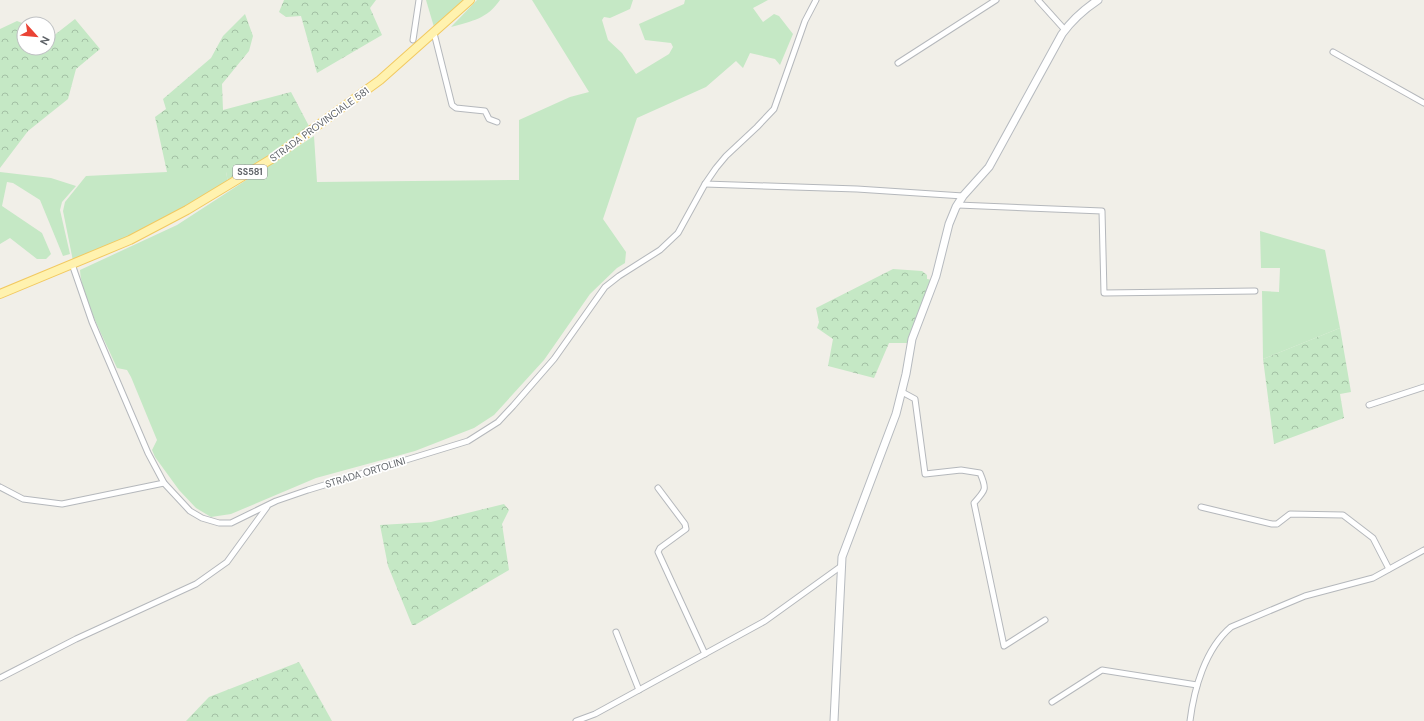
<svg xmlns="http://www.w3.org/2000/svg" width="1424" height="721" font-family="'DM Sans',sans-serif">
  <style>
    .grass { fill: #c5e8c5 }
    .forest { fill: url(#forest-crowns) }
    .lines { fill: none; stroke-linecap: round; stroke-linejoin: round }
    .minor-casing { stroke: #b5b8bc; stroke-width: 7 }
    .secondary-casing { stroke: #b6babf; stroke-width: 9 }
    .primary-casing { stroke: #f2c960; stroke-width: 10 }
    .minor { stroke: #fff; stroke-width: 5 }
    .secondary { stroke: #fff; stroke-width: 7 }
    .primary { stroke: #fff2af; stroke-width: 8 }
    .labels { text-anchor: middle; stroke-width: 3.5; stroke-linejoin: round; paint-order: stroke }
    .shield { fill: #fff; stroke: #8f9295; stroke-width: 1 }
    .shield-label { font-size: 9px; font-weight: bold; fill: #5f6368 }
    .street-label { font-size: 10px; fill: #5f6368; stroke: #fff }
  </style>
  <defs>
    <pattern id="forest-crowns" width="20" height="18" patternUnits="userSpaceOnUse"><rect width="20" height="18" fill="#c5e8c5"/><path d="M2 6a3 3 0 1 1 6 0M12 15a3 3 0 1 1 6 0" fill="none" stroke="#a3c0a4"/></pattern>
  </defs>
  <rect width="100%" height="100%" fill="#f1efe8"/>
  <g class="grass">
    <path d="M426,0H466L434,27Z"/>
    <path d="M477,0H500C487,19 472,21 451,27Z"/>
    <path d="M532,0H633L630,9L610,18L604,17L602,20L608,40L622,53L636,74L669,54L673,47L671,43L645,40L639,24L684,4L685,0H768L753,8L763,22L774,14L779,16L793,34L780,65L775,59L750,53L743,68L736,61L706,87L637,118L603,219L626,252L625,263L617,268L590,294L544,360L494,415L474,428L415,451L316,478L231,514L211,517L196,508L179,490L155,457L152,450L157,440L131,377L127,370L117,368C106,342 81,297 80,270L177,225L314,136L317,182L519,180V120L570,97L589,92Z"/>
    <path d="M0,172L51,178L76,186L62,202L60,210L70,254L63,256L40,200L13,183L7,182L2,206L42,233L51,254L46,259H37L10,238L0,244Z"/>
    <path d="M167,172H226L228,182L163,222L73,261L63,211L65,202L86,176Z"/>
    <path d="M1260,231L1325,250L1340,328L1263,359L1262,291L1279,292L1280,268H1261Z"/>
  </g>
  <g class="forest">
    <path d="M284,0H376L370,8L382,35L317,73L301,16L286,17L279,12Z"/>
    <path d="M245,14L253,36L249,51L222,84L223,110L291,92L310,128L228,182L226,172H167L155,117L166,109L163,99L211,58L223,36Z"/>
    <path d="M75,19L100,49L76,69L68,99L28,131L0,168V29L17,21L25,24L24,37L21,39L24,43V48H48V40Z"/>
    <path d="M893,269L922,271L927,275V279L932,280L908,343H889L874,378L828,366L833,339L817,328L819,322L816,308Z"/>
    <path d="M1340,328L1351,392L1340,394L1344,418L1274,444L1263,359Z"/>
    <path d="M504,504L509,510L502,524L509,570L415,625H412L388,566L380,525L431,522Z"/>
    <path d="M299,662L332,721H186L209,697Z"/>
  </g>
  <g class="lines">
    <defs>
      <g id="minor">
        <path d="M1038,0L1065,30"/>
        <path d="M434,33L452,105L456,108L485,111L489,119L497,122"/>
        <path d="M413,40L419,0"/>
        <path d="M1333,52L1424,103"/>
        <path d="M898,63L996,0"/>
        <path d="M705,184L857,189L963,196"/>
        <path d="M958,205L1102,211L1104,293L1255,291"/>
        <path d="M72,264L92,322L148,453L164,483L190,511L202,518L219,523H231L276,501L308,490L468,441L498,422L513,406L554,359L605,287L619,276L660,250L678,233L705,184L716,168L726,156L757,127L774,109L805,21L816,0"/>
        <path d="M902,392L915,399L925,474L961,470L980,473C987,489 986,490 974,503L1004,646L1045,620"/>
        <path d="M1369,405L1424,387"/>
        <path d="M0,487L23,499L62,504L164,483"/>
        <path d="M658,488L685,524L686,529L660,548L658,552L705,654"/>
        <path d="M1201,507L1272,524H1277L1290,514L1343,515L1373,538L1389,569"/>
        <path d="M616,632L639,690"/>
        <path d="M0,678L76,639L196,584L227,562L267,507"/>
        <path d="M1052,702L1102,670L1197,685"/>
        <path d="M576,721L595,714L765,621L840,567"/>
        <path d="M1190,721C1194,689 1205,649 1231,627L1305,596L1373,578L1424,550"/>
      </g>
      <path id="secondary" d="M834,721L842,557L896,414L906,374L912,339L936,276L949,224L956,207L963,196L989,167L1062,34C1072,20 1083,10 1098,0"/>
      <path id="primary" d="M0,294L130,240L187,210L273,158L380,80L470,0"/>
    </defs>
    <use href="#minor" class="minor-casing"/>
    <use href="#secondary" class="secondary-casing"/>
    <use href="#primary" class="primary-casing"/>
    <use href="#minor" class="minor"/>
    <use href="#secondary" class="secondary"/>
    <use href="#primary" class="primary"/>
  </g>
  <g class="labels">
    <rect class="shield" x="233" y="165" width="34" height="14" rx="3"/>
    <g class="shield-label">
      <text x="250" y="175">SS581</text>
    </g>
    <g class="street-label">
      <text transform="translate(319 124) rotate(-36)" y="4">STRADA PROVINCIALE 581</text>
      <text transform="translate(365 472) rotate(-17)" y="4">STRADA ORTOLINI</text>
    </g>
  </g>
  <g transform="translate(36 36) rotate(117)"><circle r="19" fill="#ffffff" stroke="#bfc1c3"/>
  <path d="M0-3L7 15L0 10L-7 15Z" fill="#ea4335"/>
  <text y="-6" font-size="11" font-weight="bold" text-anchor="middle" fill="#5f6368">N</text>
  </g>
</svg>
